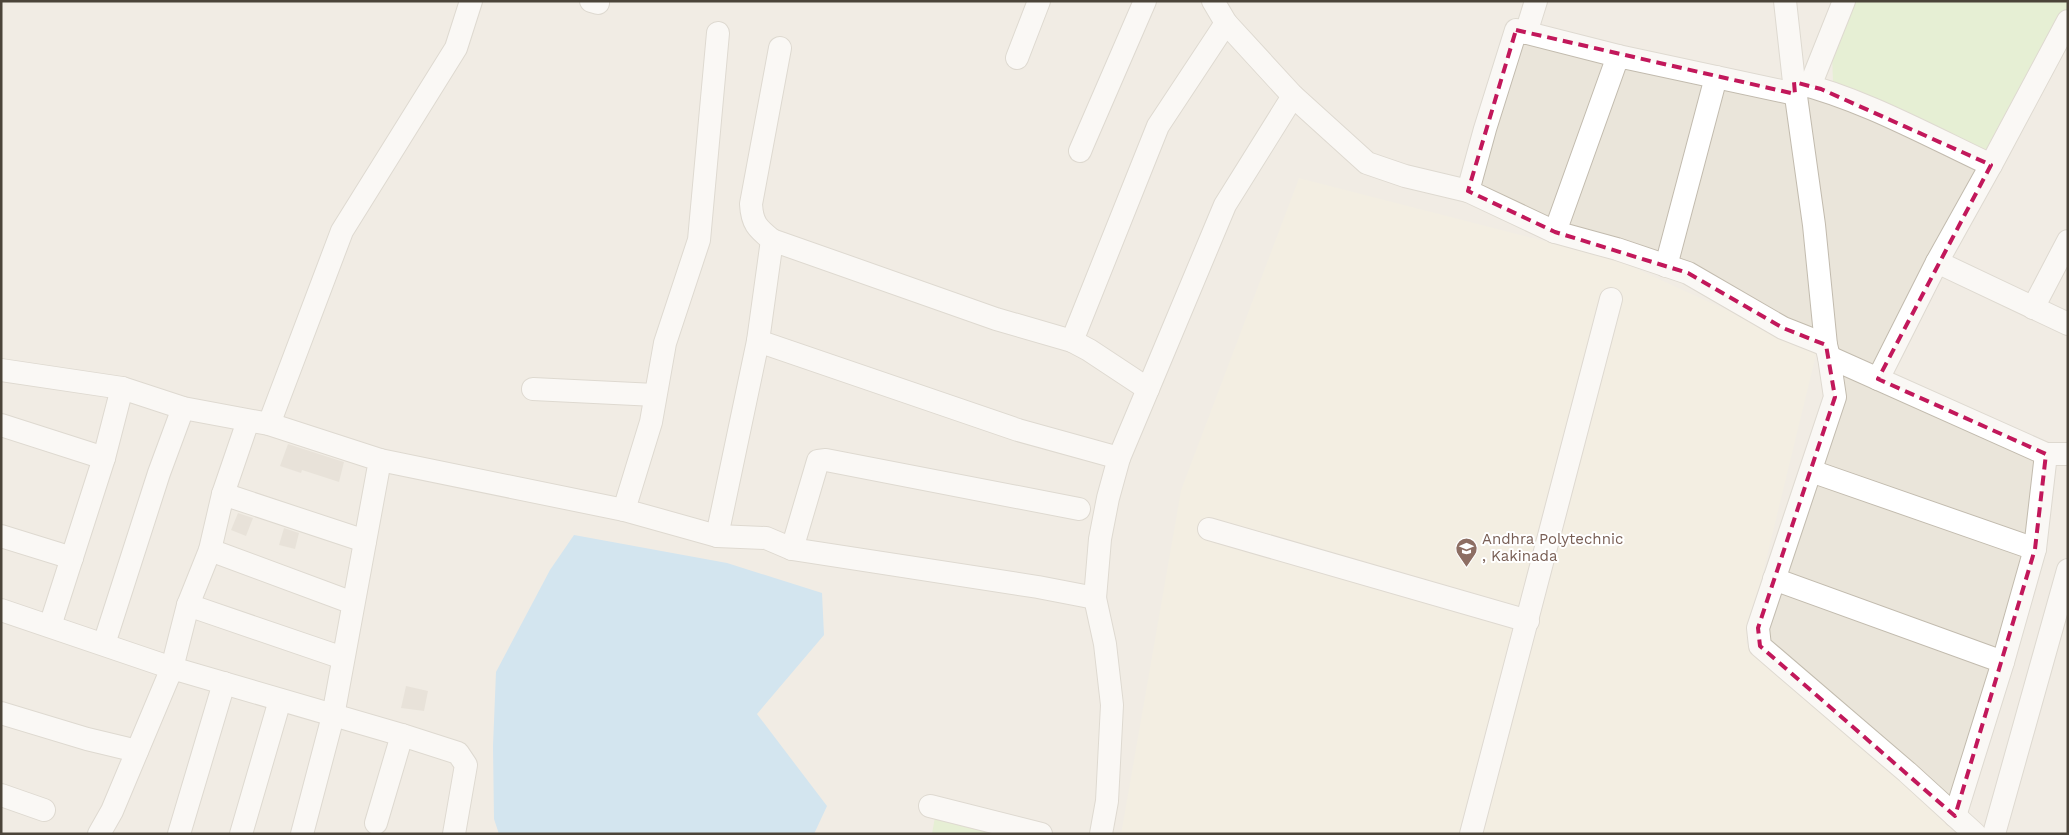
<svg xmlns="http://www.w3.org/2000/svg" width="2069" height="835" font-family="'Work Sans',sans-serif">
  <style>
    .residential { fill: #eae5da }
    .education { fill: #efe8d6 }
    .green { fill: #d2eab5 }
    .water { fill: #a9d4f2 }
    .building { fill: #d8cfc1 }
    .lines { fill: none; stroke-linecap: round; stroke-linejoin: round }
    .minor-casing { stroke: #c2bbae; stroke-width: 24 }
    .minor { stroke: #fff; stroke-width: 22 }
    .marked { fill: none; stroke: #c2185b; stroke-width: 4; stroke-dasharray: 10 6; stroke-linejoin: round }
    .labels { text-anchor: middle; stroke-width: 4; stroke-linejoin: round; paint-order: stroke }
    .education-label { font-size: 15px; fill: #785e54; stroke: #fff; text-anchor: start }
  </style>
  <rect width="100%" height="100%" fill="#f6f3ec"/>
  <rect class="residential" x="1" y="1" width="2067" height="833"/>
  <path class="education" d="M1299,178L1615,259L1817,351L1746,643L1953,824L1949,834H1121L1181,490Z"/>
  <g class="green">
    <path d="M1853,1H2068V9L1985,159L1833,82L1832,53Z"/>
    <path d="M935,817L1003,834H932Z"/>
  </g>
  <path class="water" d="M574,535L727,563L822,593L824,635L757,714L827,806L814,834H499L494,819L493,746L496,672L550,570Z"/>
  <g class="building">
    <path d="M288,444L344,462L339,482L302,470L301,473L280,466Z"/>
    <path d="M238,513L253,518L246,536L231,530Z"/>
    <path d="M284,528L299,533L295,549L279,545Z"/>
    <path d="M406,686L428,691L424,711L401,708Z"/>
  </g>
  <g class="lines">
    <defs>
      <g id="minor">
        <path d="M591,1L598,3"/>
        <path d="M1213,1L1226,23L1293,96L1367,163L1405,176L1468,191"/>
        <path d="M1785,1L1794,82"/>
        <path d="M1226,23L1158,126L1072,341L1089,350L1148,389L1225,205L1293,96"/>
        <path d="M718,33L699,240L665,343L651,422L624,510L717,536L766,538L792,549L1038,587L1095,598L1100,539L1108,498L1119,458"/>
        <path d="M1526,33L1536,1"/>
        <path d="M1017,58L1039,1"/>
        <path d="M1810,86L1844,1"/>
        <path d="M1795,94L1618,56L1555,232L1617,249L1688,273L1783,328L1826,345"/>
        <path d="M1080,151L1145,1"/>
        <path d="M1991,165L2068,21"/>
        <path d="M1555,232L1468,191L1485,129L1516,30L1618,56"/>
        <path d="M772,240C757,228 752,223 751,204L780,48"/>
        <path d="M1937,262L2068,324"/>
        <path d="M1666,266L1716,77"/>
        <path d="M2033,308L2068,241"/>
        <path d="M1072,341L996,319L772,240L758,341L1018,430L1119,458L1148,389"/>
        <path d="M1829,357L1826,345L1814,225L1794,82C1863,99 1927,135 1991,165L1937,262L1878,379"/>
        <path d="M1,370L122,388"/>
        <path d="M533,389L655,395"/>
        <path d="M269,424L342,231L456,48L471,1"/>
        <path d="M1,425L104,458"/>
        <path d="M380,460L624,510"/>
        <path d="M1811,471L2035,549"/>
        <path d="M223,494L365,541"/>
        <path d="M1209,529L1528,621"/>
        <path d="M1,536L72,558"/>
        <path d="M717,536L758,341"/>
        <path d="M792,549L818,461L826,460L1079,509"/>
        <path d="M210,550L353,603"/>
        <path d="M1774,579L2003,662L1955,816"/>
        <path d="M1095,598L1105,644L1112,705L1107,801L1101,834"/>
        <path d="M188,605L343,658"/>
        <path d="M1,610L172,668L188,605L210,550L223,494L248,421"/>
        <path d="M50,626L104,458L122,388L183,408L269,424L380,460L333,716L302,834"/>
        <path d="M104,644L159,473L183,408"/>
        <path d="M2003,662L2035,549L2046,454"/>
        <path d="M1,713L87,739L137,751"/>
        <path d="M1,795L44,810"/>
        <path d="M930,806L1041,834"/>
        <path d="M376,823L402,735"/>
        <path d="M99,834L112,811L172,668L402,735L458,753L466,765L454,834"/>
        <path d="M179,834L224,683"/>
        <path d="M241,834L280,700"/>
        <path d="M1471,834L1611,299"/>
        <path d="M1975,834L1907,772L1760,646L1758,628L1835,397L1829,357L2046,454H2068"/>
        <path d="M1994,834L2068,570"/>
      </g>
    </defs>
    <use href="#minor" class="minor-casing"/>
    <use href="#minor" class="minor"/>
  </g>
  <path d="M0 0H2069V835H0ZM1516,30L1795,94L1794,82L1821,89L1991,165L1878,379L2046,454L2035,549L1955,816L1760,646L1758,628L1835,397L1826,345L1783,328L1688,273L1555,232L1468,191Z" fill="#f6f3ec" fill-opacity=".55" fill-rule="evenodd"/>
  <path class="marked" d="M1516,30L1795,94L1794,82L1821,89L1991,165L1878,379L2046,454L2035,549L1955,816L1760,646L1758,628L1835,397L1826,345L1783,328L1688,273L1555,232L1468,191Z"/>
  <defs>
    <symbol id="university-pin" viewBox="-11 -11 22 30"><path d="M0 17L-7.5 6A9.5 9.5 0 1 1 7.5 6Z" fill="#8d6e63" stroke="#fff"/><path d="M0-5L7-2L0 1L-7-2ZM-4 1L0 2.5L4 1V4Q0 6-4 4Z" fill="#fff"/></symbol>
  </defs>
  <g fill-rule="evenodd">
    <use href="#university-pin" x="1454" y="536" width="25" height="34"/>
  </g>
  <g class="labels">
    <g class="education-label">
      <text x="1482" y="544">Andhra Polytechnic<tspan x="1482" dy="17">, Kakinada</tspan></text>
    </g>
  </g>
  <rect width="2069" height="835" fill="none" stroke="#4b4439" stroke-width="5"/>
</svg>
